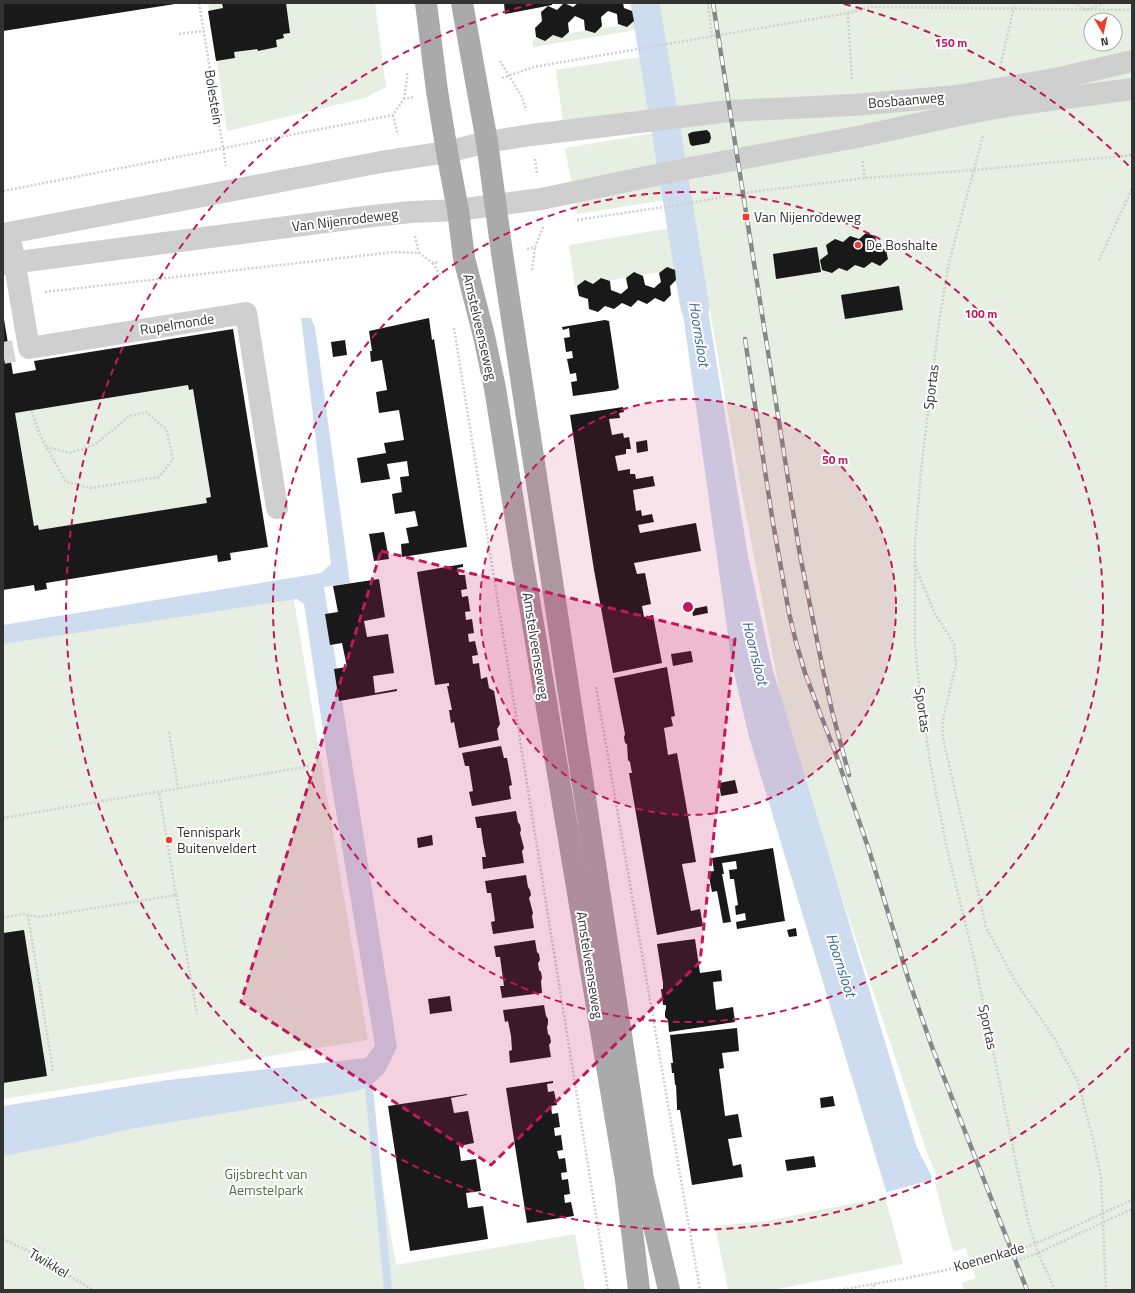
<svg xmlns="http://www.w3.org/2000/svg" width="1135" height="1293" font-family="'Titillium Web',sans-serif">
  <style>
    .green { fill: #e6efe1; fill-rule: evenodd }
    .water { fill: #cdddef }
    .pier { fill: #fff }
    .lines { fill: none; stroke-linecap: round; stroke-linejoin: round }
    .stream { stroke: #cdddef; stroke-width: 8 }
    .canal { stroke: #cdddef; stroke-width: 29 }
    .building { fill: #191919; fill-rule: evenodd }
    .minor-tunnel { stroke: #d6d6d6; stroke-width: 22; stroke-dasharray: 22 11; stroke-linecap: butt }
    .path { stroke: #cfcfcf; stroke-width: 2.5; stroke-dasharray: 2 2; stroke-linecap: butt }
    .minor { stroke: #cfcfcf; stroke-width: 22 }
    .major { stroke: #aaa; stroke-width: 22 }
    .rail-casing { stroke: #878787; stroke-width: 4.5 }
    .rail { stroke: #fff; stroke-width: 3; stroke-dasharray: 9; stroke-linecap: butt }
    .marked { fill: #c2185b; fill-opacity: 0.2; stroke: #c2185b; stroke-width: 3; stroke-dasharray: 8 5; stroke-linejoin: round }
    .ring { fill: none; stroke: #c2185b; stroke-width: 2; stroke-dasharray: 7 5 }
    .poi-dot { fill: #ee3b30; stroke: #fff; stroke-width: 1.5 }
    .labels { text-anchor: middle; stroke-width: 4; stroke-linejoin: round; paint-order: stroke }
    .street-label { font-size: 14px; fill: #323232; stroke: #fff }
    .poi-label { font-size: 14px; fill: #323232; stroke: #fff; text-anchor: start }
    .park-label { font-size: 14px; fill: #4e723c; stroke: #fff }
    .water-label { font-size: 15px; font-style: italic; fill: #3a689a; stroke: #fff }
    .centre { fill: #c2185b; stroke: #fff; stroke-width: 2 }
    .ring-label { font-size: 12px; text-anchor: middle; font-weight: bold; fill: #c2185b; stroke: #fff; stroke-width: 4; stroke-linejoin: round; paint-order: stroke }
  </style>
  <rect width="100%" height="100%" fill="#fff"/>
  <g class="green">
    <path d="M208,3H375L386,87L365,98L227,131Z"/>
    <path d="M657,3H1132V1290H938L976,1278L965,1248L938,1257L778,1289L728,1290L715,1226L767,1221L865,1201L882,1199L939,1181L927,1153L788,736L740,483L702,265L575,286L569,245L695,224L691,196L577,214L565,148L679,129L675,106L563,122L556,70L666,53L661,26L533,47V39L660,19ZM1091,20H1115V44H1091Z"/>
    <path d="M188,385L189,390L193,389L211,497L207,503L39,530L38,525L34,526L15,413Z"/>
    <path d="M293,594L368,1040L3,1099V641Z"/>
    <path d="M361,1059L396,1265L575,1234L585,1290H3V1112Z"/>
  </g>
  <g class="water">
    <path d="M634,3H658L660,16L637,20Z"/>
    <path d="M701,267L748,556L772,667L917,1148L931,1175L941,1216L912,1290L886,1191L749,737L732,664L677,271Z"/>
    <path d="M301,318H311L315,327L350,583L324,587L397,1047L385,1072L369,1087L352,1092L130,1129L75,1142L3,1156V1106L168,1080L366,1058L375,1045L327,757L304,604L297,599L3,644V625L321,573L331,564Z"/>
  </g>
  <path class="pier" d="M934,1179L943,1215L964,1290H910L884,1193Z"/>
  <g class="lines">
    <path class="stream" d="M369,1087L388,1289"/>
    <path class="canal" d="M645,3L695,307"/>
  </g>
  <g class="building">
    <path d="M3,3H175V4L3,31Z"/>
    <path d="M222,3H286L290,33L283,34L284,38L276,40L277,47L258,51L257,49L234,52L235,58L216,61L208,11L223,8Z"/>
    <path d="M504,3H552V5L505,14Z"/>
    <path d="M564,3L573,7L578,3L590,4L591,3H623L624,8L632,11L634,21L627,27L618,24L617,14L608,11L601,17L602,26L595,33L585,30L584,20L575,16L568,23L569,32L562,38L553,35L545,41L536,37L535,28L542,21L541,12L548,6L557,10Z"/>
    <path d="M707,130L710,133L711,138L709,143L692,146L690,144L688,134L692,132Z"/>
    <path d="M866,233L875,236L877,246L886,250L888,259L880,266L872,262L864,268L855,265L847,271L839,268L832,273L822,270L820,260L828,254L826,245L835,239L843,242L850,236L859,239Z"/>
    <path d="M817,247L821,272L776,279L773,254Z"/>
    <path d="M667,267L675,270L676,280L670,286L671,295L664,302L655,298L647,304L638,300L631,307L622,303L614,309L605,306L598,312L589,309L588,299L579,296L577,286L585,280L593,284L601,278L610,281L611,290L621,294L628,288L626,278L634,272L643,276L645,285L654,288L661,282L659,273Z"/>
    <path d="M899,286L903,310L845,319L841,295Z"/>
    <path d="M3,313L13,374L36,370L34,361L233,329L268,547L230,553L231,560L218,562L217,555L46,583L47,589L35,591L34,585L3,590ZM188,385L189,390L193,389L211,497L206,498L207,503L39,530L38,525L34,526L15,413Z"/>
    <path d="M429,318L432,340L434,339L467,547L402,557L401,544L409,543L406,528L418,526L415,511L395,514L392,494L402,492L400,477L409,476L407,461L387,464L390,479L361,483L357,458L386,453L384,443L404,440L399,410L379,413L376,392L387,390L382,360L371,362L370,351H372L369,331Z"/>
    <path d="M605,320L609,321L619,388L616,390L573,396L571,382L577,381L576,373L570,374L567,359L573,358L572,351L566,352L564,338L570,337L569,328L563,330L562,327Z"/>
    <path d="M345,340L347,355L333,357L331,342Z"/>
    <path d="M623,407L624,412L619,413L620,418L609,419L612,435L623,433L624,438L629,437L631,449H626V454L615,456L618,471L630,469V474H635L636,479L653,476L655,486L633,490L636,511L641,510L642,516L652,514L654,522L638,525L640,533L696,523L701,551L634,563L637,574L645,573L651,604L642,606L644,617L653,615L662,663L613,673L594,570L570,415Z"/>
    <path d="M647,440L648,451L637,453L636,442Z"/>
    <path d="M384,532L389,559L374,561L369,534Z"/>
    <path d="M463,564V567L457,568L459,575H465L467,589L461,590L462,597L468,596L470,610L471,611L465,612L466,620L472,619L474,633L468,634L469,642L475,641L478,655L472,656L473,664L479,663L481,679L487,677L489,688L494,691L500,724L497,729L499,740L459,748L454,722L451,723L449,710H452L447,686H449V683L435,685L417,572Z"/>
    <path d="M379,579L385,617L364,621L367,637L388,634L394,673L373,676L375,693L397,689V691L339,701L334,669L347,667L342,643L330,645L325,614L338,612L333,586Z"/>
    <path d="M707,606L708,613L693,616L692,609Z"/>
    <path d="M691,651L693,662L673,666L671,654Z"/>
    <path d="M667,667L675,716L671,717L673,726L664,728L668,755L677,753L696,862L682,864L691,911L700,909L703,926L657,935L629,773H632L630,762L628,760L627,744L625,743L624,737L625,734L614,678Z"/>
    <path d="M501,746L504,758H507L512,785L509,786L511,799L472,806L469,792L473,791L469,766H465L462,753Z"/>
    <path d="M735,780L738,793L721,796L719,783Z"/>
    <path d="M516,811L518,822L520,825L521,830L520,833L524,848L522,851L524,863L483,869L482,857H486L483,842L481,828H477L475,817Z"/>
    <path d="M432,835L433,845L418,848L417,838Z"/>
    <path d="M773,848L785,921L737,929L736,922L746,920L745,913L736,915L735,906L738,905L734,879H730L729,870L737,869L736,861L722,863L724,874H722L731,922L723,923L717,891L712,892L708,872L714,871L712,858Z"/>
    <path d="M526,875L528,887L530,890L531,895L529,898L533,913L532,916L534,928L493,934L491,922L495,921L491,893H487L485,881Z"/>
    <path d="M796,928L797,936L789,937L787,930Z"/>
    <path d="M24,930L47,1076L3,1083V933Z"/>
    <path d="M695,939L700,973L721,970L722,981L713,982L716,1010L733,1007L735,1022L669,1032L668,1020L665,1017V1012L666,1008V1005H663L661,989H663V983L657,944Z"/>
    <path d="M535,940L537,952L539,954L540,960L538,963L539,970L541,972L542,978L541,981L542,993L502,998L500,986H504L500,957H496L494,946Z"/>
    <path d="M450,996L452,1011L430,1014L428,999Z"/>
    <path d="M544,1005L546,1016L548,1019V1024L547,1027L548,1034L550,1036L551,1042L549,1045L551,1057L510,1063L509,1051L512,1050L511,1036L508,1021L505,1022L503,1010Z"/>
    <path d="M737,1028L739,1051L722,1053L724,1068L719,1069L725,1116L738,1114L742,1137L728,1139L733,1166L741,1164L743,1177L692,1185L680,1110H677V1107L676,1085H675L674,1073H672L671,1063H673L670,1035Z"/>
    <path d="M553,1081V1083L547,1084L548,1092L554,1091L557,1105L551,1106L552,1114L558,1113L560,1127L554,1128L555,1136L561,1135L563,1150L557,1151L559,1159L565,1158L567,1172L561,1173L562,1180L568,1179L570,1194L564,1195L565,1203L571,1202L574,1216L527,1223L506,1088Z"/>
    <path d="M467,1094V1095L451,1098L454,1113L468,1111L474,1143L459,1146L461,1161L476,1159L481,1191L466,1193L468,1208L483,1206L488,1239L410,1251L388,1106Z"/>
    <path d="M833,1096L835,1106L821,1108L820,1098Z"/>
    <path d="M814,1156L816,1167L787,1171L785,1160Z"/>
  </g>
  <g class="lines">
    <path class="minor-tunnel" d="M3,353L14,351"/>
    <g class="path">
      <path d="M199,3L226,166"/>
      <path d="M708,3L712,36"/>
      <path d="M1074,3L1086,10L1105,3"/>
      <path d="M848,13L852,81"/>
      <path d="M179,34L204,31"/>
      <path d="M500,61L522,97L526,111"/>
      <path d="M1001,63L1015,3"/>
      <path d="M502,78L534,67L545,65L848,13L872,7L1132,10"/>
      <path d="M404,99L407,78V71"/>
      <path d="M393,115L398,135"/>
      <path d="M983,136L948,266L938,330L921,471L915,542V644L921,704L930,762L948,854L974,958L1028,1221L1038,1253L1055,1290"/>
      <path d="M535,159L537,174"/>
      <path d="M862,161L865,178"/>
      <path d="M3,191L393,115L404,99L413,97"/>
      <path d="M577,220L690,203L743,193L865,178L974,170L1132,155"/>
      <path d="M415,236L419,253"/>
      <path d="M527,249L535,247L544,225"/>
      <path d="M1099,260L1132,189"/>
      <path d="M433,263L441,277"/>
      <path d="M532,270L535,247"/>
      <path d="M45,292L394,252L419,253L433,263L439,262"/>
      <path d="M454,328L608,1290"/>
      <path d="M32,411L39,433L66,482L91,488L159,477L173,459L166,429L146,412L130,416L94,445L70,453L47,447"/>
      <path d="M915,565L934,612L954,644L956,664L943,719V738L986,927L1015,981L1053,1036L1078,1082L1092,1135L1101,1176L1106,1290"/>
      <path d="M596,687L700,1290"/>
      <path d="M169,732L178,788"/>
      <path d="M3,818L310,766"/>
      <path d="M176,895L197,1014"/>
      <path d="M28,915L53,1072"/>
      <path d="M3,918L23,914L39,917L176,895L159,792"/>
      <path d="M3,1239L30,1252L93,1290"/>
      <path d="M1016,1261L1038,1253L1132,1209"/>
      <path d="M839,1290C896,1280 960,1270 1015,1251C1055,1237 1093,1217 1132,1200"/>
      <path d="M871,1290L876,1283"/>
    </g>
    <g class="minor">
      <path d="M3,234L381,162L447,152L487,142L531,135L730,111L853,105L957,96L1060,78L1132,61"/>
      <path d="M12,248L29,348L246,313L277,508"/>
      <path d="M3,264L364,217L411,212L458,210L541,199L685,169L857,137L964,114L1013,105L1132,89"/>
    </g>
    <g class="major">
      <path d="M426,3L437,91L447,152L458,210L464,258L484,336L495,388L523,564L626,1180L639,1290"/>
      <path d="M462,3L487,142L502,253L643,1179L669,1290"/>
    </g>
    <defs>
      <g id="rail">
        <path d="M713,3L800,555L823,670L832,711L849,775"/>
        <path d="M745,339L772,517L789,613L796,642L805,673L820,713L834,749L869,850L908,978L932,1047L1027,1290"/>
      </g>
    </defs>
    <use href="#rail" class="rail-casing"/>
    <use href="#rail" class="rail"/>
  </g>
  <path class="marked" d="M381,551L735,639L700,962L491,1165L241,1002Z"/>
  <circle cx="688" cy="607" r="208" fill="#c2185b" fill-opacity=".12"/>
  <g class="ring">
    <circle cx="688" cy="607" r="208"/>
    <circle cx="688" cy="607" r="415"/>
    <path d="M1129 1048A623 623 0 1 1 532 4M844 4A623 623 0 0 1 1129 166"/>
  </g>
  <g class="poi-dot">
    <rect x="742" y="213" width="8" height="8" rx="2"/>
    <circle cx="858" cy="245" r="4"/>
    <circle cx="169" cy="840" r="4"/>
  </g>
  <g class="labels">
    <g class="street-label">
      <text transform="translate(214 97) rotate(81)" y="5">Bolestein</text>
      <text transform="translate(906 100) rotate(-5)" y="5">Bosbaanweg</text>
      <text transform="translate(345 220) rotate(-7)" y="5">Van Nijenrodeweg</text>
      <text transform="translate(177 324) rotate(-9)" y="5">Rupelmonde</text>
      <text transform="translate(480 327) rotate(77)" y="5">Amstelveenseweg</text>
      <text transform="translate(931 387) rotate(-83)" y="5">Sportas</text>
      <text transform="translate(536 646) rotate(81)" y="5">Amstelveenseweg</text>
      <text transform="translate(923 710) rotate(82)" y="5">Sportas</text>
      <text transform="translate(590 965) rotate(81)" y="5">Amstelveenseweg</text>
      <text transform="translate(988 1027) rotate(78)" y="5">Sportas</text>
      <text transform="translate(989 1257) rotate(-16)" y="5">Koenenkade</text>
      <text transform="translate(49 1263) rotate(31)" y="5">Twikkel</text>
    </g>
    <g class="poi-label">
      <text x="754" y="222">Van Nijenrodeweg</text>
      <text x="866" y="250">De Boshalte</text>
      <text x="177" y="837">Tennispark<tspan x="177" dy="16">Buitenveldert</tspan></text>
    </g>
    <g class="park-label">
      <text x="266" y="1179">Gijsbrecht van<tspan x="266" dy="16">Aemstelpark</tspan></text>
    </g>
    <g class="water-label">
      <text transform="translate(699 334) rotate(81)" y="5">Hoornsloot</text>
      <text transform="translate(755 653) rotate(76)" y="5">Hoornsloot</text>
      <text transform="translate(841 965) rotate(72)" y="5">Hoornsloot</text>
    </g>
  </g>
  <circle cx="688" cy="607" r="6" class="centre"/>
  <g class="ring-label">
    <text x="951" y="47">150 m</text>
    <text x="981" y="318">100 m</text>
    <text x="835" y="464">50 m</text>
  </g>
  <rect width="1135" height="1293" fill="none" stroke="#323232" stroke-width="8"/>
  <g transform="translate(1103 32) rotate(171)"><circle r="19" fill="#ffffff" stroke="#adadad"/>
  <path d="M0-3L7 15L0 10L-7 15Z" fill="#ee3b30"/>
  <text y="-6" font-size="11" font-weight="bold" text-anchor="middle" fill="#323232">N</text>
  </g>
</svg>
